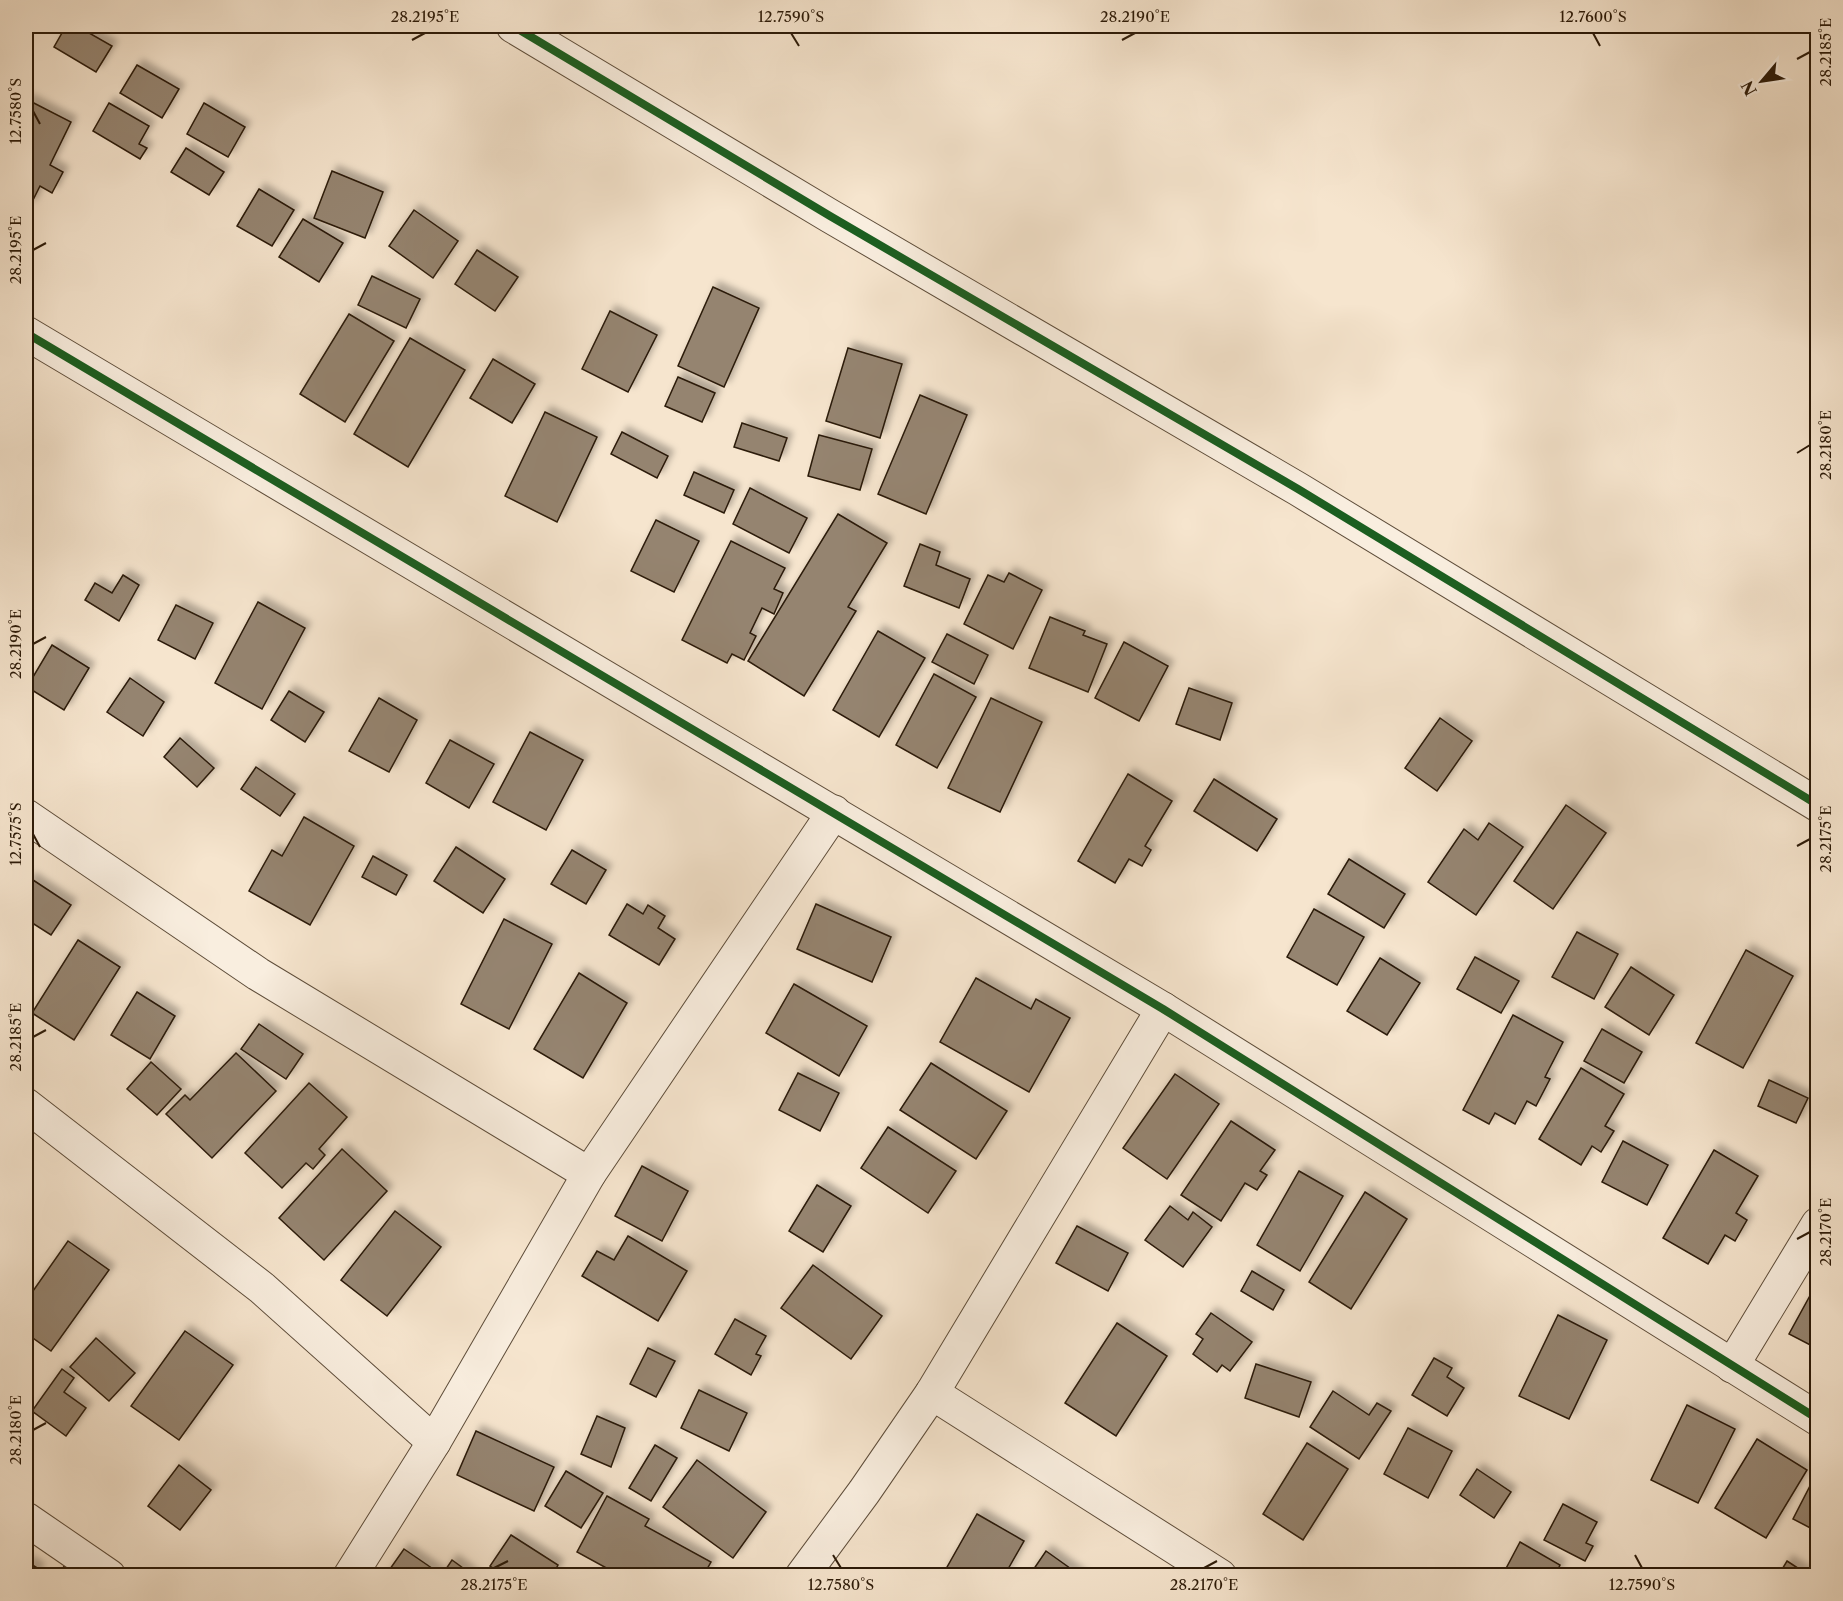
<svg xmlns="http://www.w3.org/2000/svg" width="1843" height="1601" font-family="'Libre Caslon Text',serif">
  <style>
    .building { fill: #95846f; stroke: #2c1a08; stroke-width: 1.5; filter: url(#shadow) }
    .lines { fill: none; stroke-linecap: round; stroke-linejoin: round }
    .street-casing { stroke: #5e4d3a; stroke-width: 35 }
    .street { stroke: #f9eedf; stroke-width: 33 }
    .cycleway-casing { stroke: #f9eedf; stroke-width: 11 }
    .cycleway { stroke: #1b5e20; stroke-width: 8 }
    .ticks { fill: none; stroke: #2c1a08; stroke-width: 2 }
    .neatline { fill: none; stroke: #2c1a08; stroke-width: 2 }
    .ticks-label { font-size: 15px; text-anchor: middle; fill: #2c1a08 }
  </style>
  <defs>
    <filter id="shadow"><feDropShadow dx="5.5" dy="-5.5" stdDeviation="3" flood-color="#0004"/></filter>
  </defs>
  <rect width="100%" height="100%" fill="#f6e5ce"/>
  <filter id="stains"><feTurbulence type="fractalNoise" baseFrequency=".00333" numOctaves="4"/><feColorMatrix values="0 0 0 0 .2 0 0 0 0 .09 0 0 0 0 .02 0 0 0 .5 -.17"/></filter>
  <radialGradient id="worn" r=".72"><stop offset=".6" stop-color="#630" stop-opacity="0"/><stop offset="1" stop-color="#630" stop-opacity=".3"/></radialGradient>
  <g class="building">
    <path d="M66,26H77L112,46L96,72L54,47Z"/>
    <path d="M137,65L179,89L162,118L120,93Z"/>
    <path d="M26,99L71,122L50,165L63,172L52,193L40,186L30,206L26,204Z"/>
    <path d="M109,103L149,126L139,144L147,148L140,159L93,131Z"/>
    <path d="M204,103L245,127L228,157L187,134Z"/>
    <path d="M186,148L224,172L209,195L171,172Z"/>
    <path d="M332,171L383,192L365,238L314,218Z"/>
    <path d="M259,189L294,210L272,246L237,226Z"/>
    <path d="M414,210L458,241L433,278L389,246Z"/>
    <path d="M303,219L343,243L319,282L279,257Z"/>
    <path d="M477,250L518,277L495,311L455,284Z"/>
    <path d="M372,276L420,299L406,328L358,305Z"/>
    <path d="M713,287L759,308L724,387L678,366Z"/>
    <path d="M610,311L657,335L628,392L582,369Z"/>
    <path d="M349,314L394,341L345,422L300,394Z"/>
    <path d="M410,338L465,370L408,467L354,434Z"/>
    <path d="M848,348L902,364L880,438L826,421Z"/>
    <path d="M493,359L535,384L512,423L470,398Z"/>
    <path d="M678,377L715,393L702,422L665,406Z"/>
    <path d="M920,395L967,415L926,514L878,494Z"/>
    <path d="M545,412L597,437L557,522L505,496Z"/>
    <path d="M742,423L787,438L779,461L734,447Z"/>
    <path d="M622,432L668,456L657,478L611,454Z"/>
    <path d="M819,435L872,449L860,490L808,476Z"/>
    <path d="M694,472L734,490L724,513L684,495Z"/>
    <path d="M750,488L807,518L789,553L733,524Z"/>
    <path d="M838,514L887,543L848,607L856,611L804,696L748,661Z"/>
    <path d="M656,520L699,541L674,592L631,571Z"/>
    <path d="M731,541L785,568L774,589L783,593L774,614L762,608L750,633L756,636L744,660L732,654L727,663L682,640Z"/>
    <path d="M920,544L940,552L936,565L970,579L959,608L904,586Z"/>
    <path d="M1009,573L1042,590L1013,649L964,624L988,575L1004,582Z"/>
    <path d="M123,575L139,585L119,621L85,600L95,583L112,593Z"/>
    <path d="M258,602L305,628L262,709L215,683Z"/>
    <path d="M176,605L213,623L195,659L158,640Z"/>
    <path d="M1050,617L1085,631L1083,635L1107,644L1088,692L1029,668Z"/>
    <path d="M878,631L925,658L879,737L833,710Z"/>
    <path d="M947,634L988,655L974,684L932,662Z"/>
    <path d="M1124,642L1168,666L1139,721L1095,698Z"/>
    <path d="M52,645L89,668L64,710L27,687Z"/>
    <path d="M934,674L976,697L937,768L896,745Z"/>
    <path d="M130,678L164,702L143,736L107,712Z"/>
    <path d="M1189,688L1232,703L1220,740L1176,724Z"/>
    <path d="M289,691L324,712L305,742L271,720Z"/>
    <path d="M379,698L417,720L389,772L349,751Z"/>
    <path d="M991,698L1042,722L1000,812L948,788Z"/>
    <path d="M1440,718L1472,741L1437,791L1405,768Z"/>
    <path d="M530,732L583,760L546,830L493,802Z"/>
    <path d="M180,738L214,768L197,787L164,757Z"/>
    <path d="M450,740L494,764L469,808L426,783Z"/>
    <path d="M256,767L295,794L280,816L241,789Z"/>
    <path d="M1128,774L1172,801L1145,846L1151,850L1142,866L1129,859L1115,883L1078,861Z"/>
    <path d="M1214,779L1277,819L1257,851L1194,811Z"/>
    <path d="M1566,805L1606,833L1553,909L1514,881Z"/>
    <path d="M304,817L354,846L310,925L249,891L272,850L282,856Z"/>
    <path d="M1489,823L1523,847L1476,915L1428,882L1464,829L1478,840Z"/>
    <path d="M456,847L505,879L483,913L434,881Z"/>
    <path d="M572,850L606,870L586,904L551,884Z"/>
    <path d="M373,856L407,875L396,895L362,877Z"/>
    <path d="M1349,859L1405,894L1384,928L1328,894Z"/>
    <path d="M30,878L71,905L51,935L26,919V886Z"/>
    <path d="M627,904L643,914L648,905L665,916L658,928L675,939L659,965L609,935Z"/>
    <path d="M816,904L891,937L872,982L797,949Z"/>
    <path d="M1314,909L1364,937L1337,985L1287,957Z"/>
    <path d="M504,919L552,944L509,1029L461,1004Z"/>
    <path d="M1577,932L1618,954L1594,999L1552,977Z"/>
    <path d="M78,940L120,967L74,1040L32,1013Z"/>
    <path d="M1746,950L1793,976L1743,1068L1696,1043Z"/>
    <path d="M1475,957L1519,981L1501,1013L1457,989Z"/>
    <path d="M1380,958L1420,983L1387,1035L1347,1011Z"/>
    <path d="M1631,967L1674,995L1649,1035L1605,1007Z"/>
    <path d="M579,973L627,1003L583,1078L534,1049Z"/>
    <path d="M976,978L1031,1009L1036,999L1070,1018L1029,1092L940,1042Z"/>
    <path d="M794,984L867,1026L839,1076L766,1033Z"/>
    <path d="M137,992L175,1016L150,1059L111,1035Z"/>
    <path d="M1513,1015L1563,1042L1545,1077L1550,1079L1536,1106L1527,1101L1515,1124L1495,1113L1489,1124L1463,1110Z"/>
    <path d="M259,1024L303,1054L286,1079L241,1049Z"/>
    <path d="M1602,1029L1642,1052L1624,1083L1584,1061Z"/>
    <path d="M236,1053L276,1091L212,1158L166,1114L185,1095L190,1100Z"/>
    <path d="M151,1062L181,1089L157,1115L127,1089Z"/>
    <path d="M931,1063L1007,1111L976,1159L900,1110Z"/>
    <path d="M1581,1068L1624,1094L1605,1126L1614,1131L1601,1152L1592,1146L1581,1165L1539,1139Z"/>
    <path d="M798,1073L839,1093L820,1131L779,1110Z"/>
    <path d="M1175,1074L1219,1104L1167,1179L1123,1148Z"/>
    <path d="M1769,1080L1808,1098L1796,1123L1758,1106Z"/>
    <path d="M309,1083L347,1117L319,1149L325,1155L313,1169L306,1163L282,1188L245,1153Z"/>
    <path d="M1231,1121L1275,1150L1260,1171L1267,1175L1257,1190L1245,1183L1221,1221L1181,1195Z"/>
    <path d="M888,1127L956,1171L928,1213L861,1168Z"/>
    <path d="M1623,1141L1668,1165L1647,1205L1602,1182Z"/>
    <path d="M342,1149L387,1191L324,1260L279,1218Z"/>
    <path d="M1714,1150L1758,1176L1736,1213L1747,1220L1735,1241L1725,1235L1708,1264L1663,1238Z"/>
    <path d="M642,1166L688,1191L662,1241L615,1216Z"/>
    <path d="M1299,1171L1343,1196L1300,1271L1257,1245Z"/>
    <path d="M817,1185L851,1206L823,1252L789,1231Z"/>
    <path d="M1365,1192L1407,1219L1351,1309L1309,1282Z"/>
    <path d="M1170,1206L1188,1220L1193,1212L1212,1227L1183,1267L1145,1240Z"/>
    <path d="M395,1211L441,1247L387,1316L341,1280Z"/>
    <path d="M1077,1226L1128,1253L1108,1291L1056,1263Z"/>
    <path d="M628,1236L687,1271L658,1321L582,1276L597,1251L614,1260Z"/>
    <path d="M68,1241L109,1270L51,1351L26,1333V1301Z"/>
    <path d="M813,1265L882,1316L851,1359L781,1308Z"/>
    <path d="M1252,1271L1284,1290L1273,1310L1241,1291Z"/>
    <path d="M1818,1281V1349L1789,1334Z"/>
    <path d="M1211,1313L1252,1342L1230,1371L1222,1365L1217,1372L1193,1354L1203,1339L1196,1334Z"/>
    <path d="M1558,1315L1607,1340L1569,1419L1519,1396Z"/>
    <path d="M735,1319L766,1336L756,1354L761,1356L751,1375L715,1354Z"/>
    <path d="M1117,1323L1167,1356L1116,1436L1065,1403Z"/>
    <path d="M185,1331L233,1365L179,1440L131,1406Z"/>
    <path d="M96,1338L135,1373L109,1401L70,1367Z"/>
    <path d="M648,1348L675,1361L656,1397L630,1384Z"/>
    <path d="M1434,1358L1452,1368L1447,1377L1464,1388L1447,1416L1412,1395Z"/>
    <path d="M1256,1364L1311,1382L1299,1417L1245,1398Z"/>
    <path d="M62,1369L74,1378L64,1392L86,1408L66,1436L32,1411Z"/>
    <path d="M699,1390L747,1413L729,1451L681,1428Z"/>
    <path d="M1333,1391L1369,1415L1377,1403L1391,1411L1359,1459L1310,1427Z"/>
    <path d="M1687,1405L1735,1429L1698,1503L1651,1480Z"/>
    <path d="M597,1416L625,1428L611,1467L581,1454Z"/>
    <path d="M1408,1428L1452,1451L1428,1498L1384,1474Z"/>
    <path d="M476,1431L554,1467L534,1511L457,1475Z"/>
    <path d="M1757,1439L1807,1470L1766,1538L1715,1508Z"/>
    <path d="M1307,1443L1348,1469L1303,1540L1263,1514Z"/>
    <path d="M655,1445L677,1458L651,1501L629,1488Z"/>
    <path d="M697,1460L766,1512L733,1558L663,1507Z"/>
    <path d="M179,1465L211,1490L180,1530L148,1506Z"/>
    <path d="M1477,1469L1511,1492L1494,1518L1460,1495Z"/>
    <path d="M566,1471L603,1493L581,1528L545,1506Z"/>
    <path d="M1811,1484L1818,1487V1532L1793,1519Z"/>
    <path d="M607,1496L649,1519L645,1526L711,1562L703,1576H637L626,1570L621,1576L577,1552Z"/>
    <path d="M1563,1504L1597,1522L1586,1543L1593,1546L1585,1561L1544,1540Z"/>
    <path d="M977,1514L1024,1541L1004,1576H942Z"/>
    <path d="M511,1535L558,1565L552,1576H504L490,1566Z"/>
    <path d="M1520,1542L1560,1565L1555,1576H1502Z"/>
    <path d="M404,1549L442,1575L452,1560L474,1576H385Z"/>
    <path d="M1046,1551L1081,1576H1029Z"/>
    <path d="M68,1560L92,1576H58Z"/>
    <path d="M26,1561L39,1569L35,1576H26Z"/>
    <path d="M1787,1561L1810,1576H1778Z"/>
  </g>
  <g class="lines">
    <defs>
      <g id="street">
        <path d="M513,26L830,216L1298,489L1818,805"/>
        <path d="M26,333L1163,1009L1818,1419"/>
        <path d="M26,816L258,974L589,1174"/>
        <path d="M26,1105L262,1288L434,1442"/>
        <path d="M1732,1366L1818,1224"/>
        <path d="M932,1393L1220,1576"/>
        <path d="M26,1519L109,1576"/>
        <path d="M350,1576L434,1442L589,1174L834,812"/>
        <path d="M802,1576L864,1492L932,1393L1163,1009"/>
      </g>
    </defs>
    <use href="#street" class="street-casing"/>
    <use href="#street" class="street"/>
    <defs>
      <g id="cycleway">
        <path d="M513,26L830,216L1298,489L1818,805"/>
        <path d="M26,333L1163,1009L1818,1419"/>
      </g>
    </defs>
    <use href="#cycleway" class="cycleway-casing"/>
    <use href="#cycleway" class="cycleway"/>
  </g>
  <path class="ticks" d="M791,33L799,46M1593,33L1600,46M412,40L425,33M1122,40L1135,33M1797,59L1810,52M33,111L40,124M33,250L46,243M1797,453L1810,445M33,644L46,637M33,834L40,847M1797,846L1810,839M33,1037L46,1030M1797,1239L1810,1232M33,1430L46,1423M833,1555L841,1568M1635,1555L1642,1568M494,1568L508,1561M1204,1568L1217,1561"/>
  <rect width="1843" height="1601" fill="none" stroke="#f6e5ce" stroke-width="66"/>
  <g transform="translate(1762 81) rotate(241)" stroke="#f9eedf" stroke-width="4.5" paint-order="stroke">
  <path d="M0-4.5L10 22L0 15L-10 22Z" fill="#2c1a08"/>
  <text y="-9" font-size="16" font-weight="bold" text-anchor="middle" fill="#2c1a08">N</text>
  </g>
  <rect x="33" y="33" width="1777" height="1535" class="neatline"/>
  <g class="ticks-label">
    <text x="425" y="22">28.2195°E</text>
    <text x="791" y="22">12.7590°S</text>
    <text x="1135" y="22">28.2190°E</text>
    <text x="1593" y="22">12.7600°S</text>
    <text transform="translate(1826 52) rotate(-90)" y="5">28.2185°E</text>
    <text transform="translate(16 111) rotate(-90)" y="5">12.7580°S</text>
    <text transform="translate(16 250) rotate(-90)" y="5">28.2195°E</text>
    <text transform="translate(1826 445) rotate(-90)" y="5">28.2180°E</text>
    <text transform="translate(16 644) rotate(-90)" y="5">28.2190°E</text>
    <text transform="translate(16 834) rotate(-90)" y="5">12.7575°S</text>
    <text transform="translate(1826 839) rotate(-90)" y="5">28.2175°E</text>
    <text transform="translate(16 1037) rotate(-90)" y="5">28.2185°E</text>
    <text transform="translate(1826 1232) rotate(-90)" y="5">28.2170°E</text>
    <text transform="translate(16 1430) rotate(-90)" y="5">28.2180°E</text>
    <text x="494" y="1590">28.2175°E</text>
    <text x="841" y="1590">12.7580°S</text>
    <text x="1204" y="1590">28.2170°E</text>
    <text x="1642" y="1590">12.7590°S</text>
  </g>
  <rect width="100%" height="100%" filter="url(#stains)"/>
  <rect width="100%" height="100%" fill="url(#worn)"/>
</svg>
